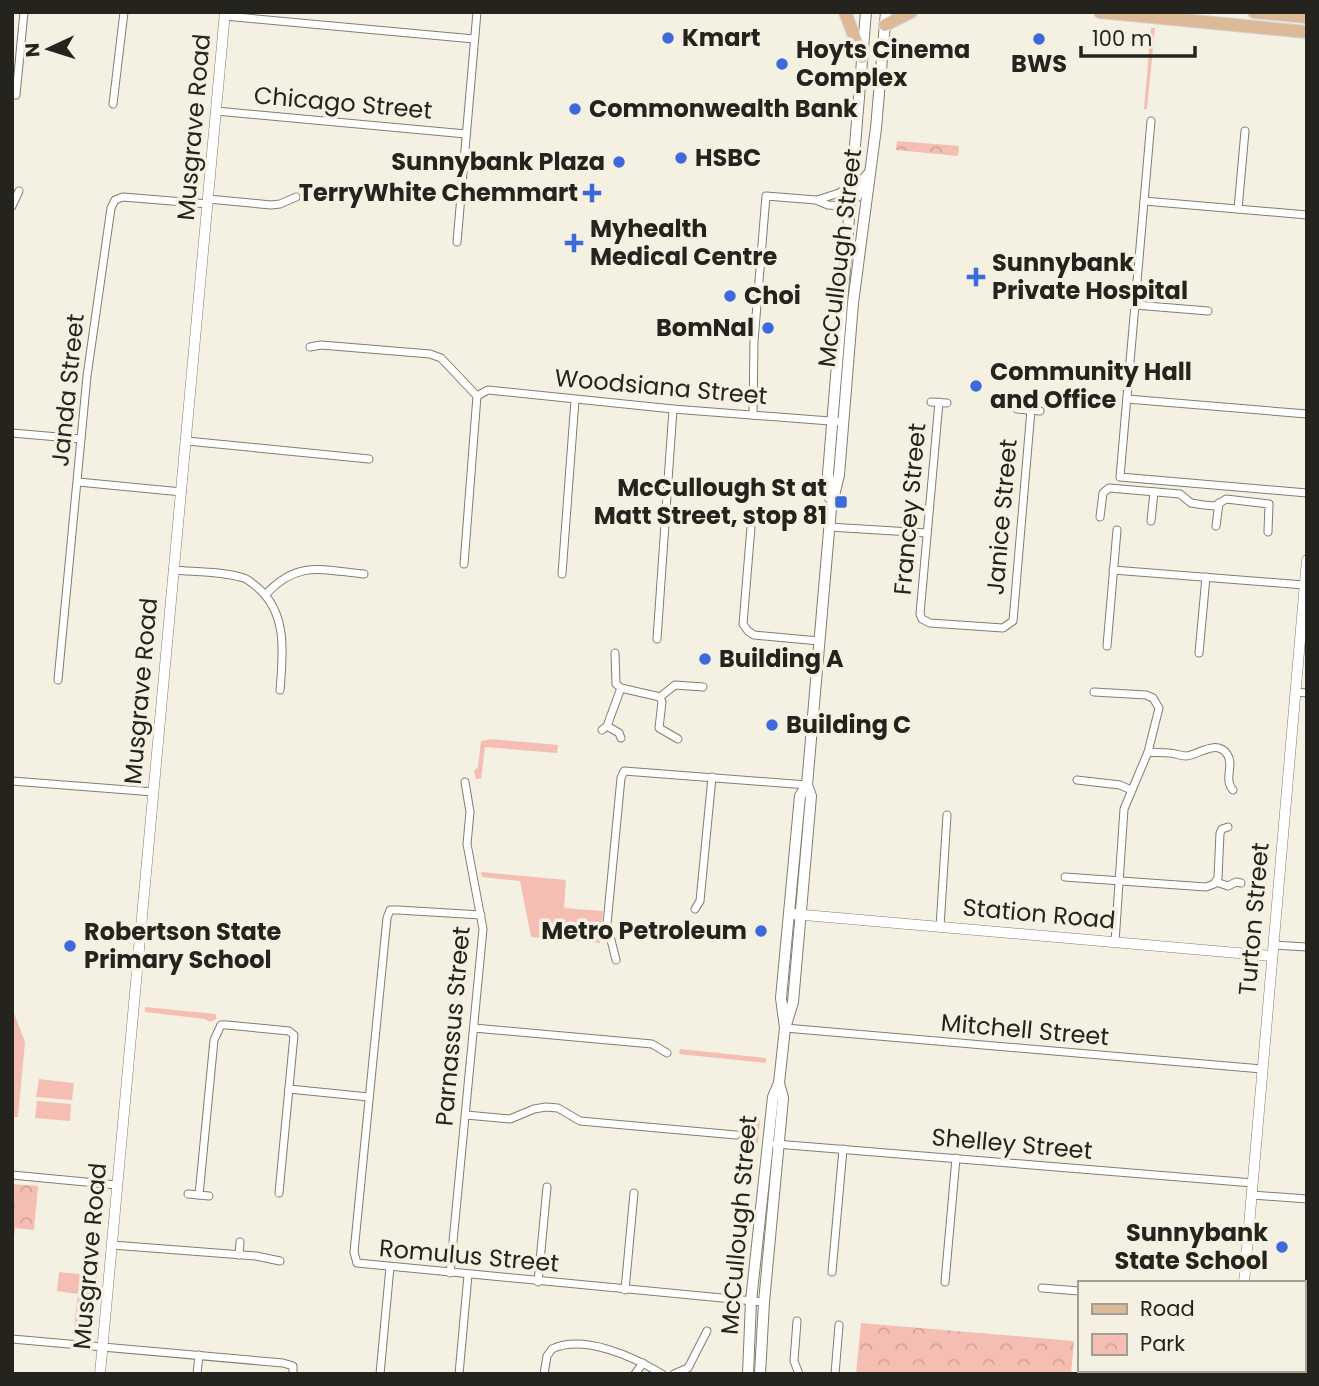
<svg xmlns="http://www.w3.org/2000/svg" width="1319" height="1386" font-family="Poppins,sans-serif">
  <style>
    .green { fill: #f5beb3 }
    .park { fill: url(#park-crowns) }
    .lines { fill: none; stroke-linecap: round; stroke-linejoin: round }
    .minor-casing { stroke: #817e70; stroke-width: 9 }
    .tertiary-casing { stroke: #817e70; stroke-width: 11 }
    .secondary-casing { stroke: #817e70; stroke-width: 12 }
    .primary-casing { stroke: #d3d3d2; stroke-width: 14 }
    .minor { stroke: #fff; stroke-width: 7 }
    .tertiary { stroke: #fff; stroke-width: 10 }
    .secondary { stroke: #fff; stroke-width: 10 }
    .primary { stroke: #dcb997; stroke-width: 12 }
    .poi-dot { fill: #3d69da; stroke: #f4f1e2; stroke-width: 2.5 }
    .labels { text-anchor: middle; stroke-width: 7; stroke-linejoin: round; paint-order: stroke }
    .poi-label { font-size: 24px; font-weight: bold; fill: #24231d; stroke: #f4f1e2; text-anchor: start }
    .street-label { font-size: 24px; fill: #24231d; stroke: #f4f1e2 }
  </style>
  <defs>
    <pattern id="park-crowns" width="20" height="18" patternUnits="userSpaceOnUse" patternTransform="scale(1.75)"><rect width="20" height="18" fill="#f5beb3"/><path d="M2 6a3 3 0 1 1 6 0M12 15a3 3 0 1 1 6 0" fill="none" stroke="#d2a39a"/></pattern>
  </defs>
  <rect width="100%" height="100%" fill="#f4f1e2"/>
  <g class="green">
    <path d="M1151,28H1155L1147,109H1144Z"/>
    <path d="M491,739L558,745L557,753L485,747L481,779H476L474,771L478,767L481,741Z"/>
    <path d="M481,872L566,880L564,908L603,911L600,943L531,937L520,881L482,877Z"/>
    <path d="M145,1007L216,1014V1019L210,1022L205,1019L145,1012Z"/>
    <path d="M12,1008L25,1042L18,1117H12Z"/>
    <path d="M680,1049L766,1058V1063L679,1054Z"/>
    <path d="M39,1079L74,1083L72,1100L36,1097Z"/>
    <path d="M37,1101L71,1104L70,1121L35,1118Z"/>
    <path d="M760,1119L758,1143H745L746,1129Z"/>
    <path d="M59,1272L97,1276L91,1333L76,1330L74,1328L78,1294L57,1291Z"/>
  </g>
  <g class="park">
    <path d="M897,141L959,146L958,156L896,150Z"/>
    <path d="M12,1184L38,1186L34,1230L15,1228L12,1257Z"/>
    <path d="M861,1323L1074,1341L1071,1374H856Z"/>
  </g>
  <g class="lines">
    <defs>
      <g id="minor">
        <path d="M225,16L474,39"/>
        <path d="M16,95L24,12"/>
        <path d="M113,104L124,12"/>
        <path d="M216,111L466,134"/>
        <path d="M1151,121L1120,477L1307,493"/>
        <path d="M208,199L271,205L280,204L296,197"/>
        <path d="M817,200L839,193L853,183"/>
        <path d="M1144,201L1307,215"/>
        <path d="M12,206L19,191"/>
        <path d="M1238,209L1245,131"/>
        <path d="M457,242L477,12"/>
        <path d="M1135,305L1208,311"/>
        <path d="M310,347L321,345L430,354L441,358L477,396"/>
        <path d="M477,396L488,390L673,409L843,422"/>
        <path d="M1127,399L1307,414"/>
        <path d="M931,402L947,403"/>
        <path d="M939,402L920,614L922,619L930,623L1003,628L1013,621L1031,410"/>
        <path d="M1017,409L1040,411"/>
        <path d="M753,415L754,341L766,196L816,200L828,205L843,206L858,197L863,178L870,170"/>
        <path d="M12,433L81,439"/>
        <path d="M187,441L369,459"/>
        <path d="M78,482L182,492"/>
        <path d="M1100,517L1103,493L1109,488L1180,494L1191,503L1204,505L1215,506L1226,499L1269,504L1268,532"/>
        <path d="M1151,521L1154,492"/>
        <path d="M1216,526L1219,503"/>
        <path d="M751,527L743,624L748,631L754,635L819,641"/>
        <path d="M829,527L927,533"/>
        <path d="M464,564L477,396"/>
        <path d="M173,570C196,572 221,571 244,578C249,580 253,584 257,587C288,613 283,654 280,690"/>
        <path d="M1113,570L1304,585"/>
        <path d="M562,574L575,400"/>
        <path d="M266,594C298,560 322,570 364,574"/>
        <path d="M657,639L673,409"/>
        <path d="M1107,646L1117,530"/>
        <path d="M615,653L616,684L621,688L660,697L675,685L703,687"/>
        <path d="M1199,653L1206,577"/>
        <path d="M58,680L87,376L111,208L115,200L123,197L208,204"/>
        <path d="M1094,692L1146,695L1153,698L1159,708L1148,752L1124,809L1115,942"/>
        <path d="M1296,692L1307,693"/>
        <path d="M660,697L662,702L659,728L678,739"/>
        <path d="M607,726L619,733L621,738"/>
        <path d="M602,730L607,726L621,688"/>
        <path d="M1148,752C1155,753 1162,752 1169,753C1175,753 1180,756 1186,756C1198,755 1216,739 1227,754C1235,765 1223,779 1233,790"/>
        <path d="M1077,780L1120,785L1131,790"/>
        <path d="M12,781L154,792"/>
        <path d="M1065,877L1206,887L1214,884L1218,878L1220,833L1222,829L1228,827"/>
        <path d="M1216,882L1228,886L1236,882L1241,883"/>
        <path d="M695,909L700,901L712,777"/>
        <path d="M481,915L398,910H390L387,918L354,1252L357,1263L764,1302"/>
        <path d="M940,927L947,815"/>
        <path d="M1273,945L1307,947"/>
        <path d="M616,960L607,924L621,778L624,771L807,785"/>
        <path d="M474,1028L652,1044L667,1053"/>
        <path d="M785,1028L1262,1069"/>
        <path d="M289,1089L369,1097"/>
        <path d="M466,1115L510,1119L534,1109L546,1107L558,1108L580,1121L736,1135"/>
        <path d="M776,1144L1253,1183"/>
        <path d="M12,1175L117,1185"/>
        <path d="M188,1194L209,1196"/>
        <path d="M199,1195L214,1040L221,1025H227L289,1031L294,1035L279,1193"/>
        <path d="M1252,1195L1307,1199"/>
        <path d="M112,1245L256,1256L280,1261"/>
        <path d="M239,1255L240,1242"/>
        <path d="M832,1272L843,1149"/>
        <path d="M450,1273L483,929L467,844L470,812L465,782"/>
        <path d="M538,1282L547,1187"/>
        <path d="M945,1282L956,1158"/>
        <path d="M1042,1288L1079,1291"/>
        <path d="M625,1290L634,1193"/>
        <path d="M797,1321L794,1361L799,1374"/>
        <path d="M12,1339L283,1363L293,1366V1374"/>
        <path d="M1303,1348L1307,1349"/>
        <path d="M197,1374L199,1355"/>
        <path d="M380,1374L390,1267"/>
        <path d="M459,1374L468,1275"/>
        <path d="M544,1374L547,1356L552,1349C584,1334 634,1357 662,1374"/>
        <path d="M635,1374L643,1363"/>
        <path d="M674,1374L688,1368L707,1331"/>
        <path d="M835,1374L839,1325"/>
      </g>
      <g id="tertiary">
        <path d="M793,914L1272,956"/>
        <path d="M1244,1283L1307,560"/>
        <path d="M100,1374L225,12"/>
        <path d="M1236,1374V1370"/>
      </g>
      <g id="secondary">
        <path d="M830,498L828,474L866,12"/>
        <path d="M785,1028L781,998L800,796L807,785L831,508L839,475L853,303L876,128L886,12"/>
        <path d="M748,1374L751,1301L773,1097L779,1083L785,1028L793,1002L811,796L807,785"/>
        <path d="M760,1374L764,1302L783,1098L779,1083"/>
      </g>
      <g id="primary">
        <path d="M845,12L862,57"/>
        <path d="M1100,12L1307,32"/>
        <path d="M1254,12L1307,17"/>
        <path d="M885,25L911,12"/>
      </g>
    </defs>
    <use href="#minor" class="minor-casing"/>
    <use href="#tertiary" class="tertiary-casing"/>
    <use href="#secondary" class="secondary-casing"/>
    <use href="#primary" class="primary-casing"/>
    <use href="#minor" class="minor"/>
    <use href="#tertiary" class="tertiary"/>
    <use href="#secondary" class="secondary"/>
    <use href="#primary" class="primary"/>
  </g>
  <g class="poi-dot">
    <circle cx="668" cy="38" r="7"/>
    <circle cx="1039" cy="39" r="7"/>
    <circle cx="782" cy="64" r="7"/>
    <circle cx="575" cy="109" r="7"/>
    <circle cx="681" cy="158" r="7"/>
    <circle cx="619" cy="162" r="7"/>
    <path d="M588.5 182.5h7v7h7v7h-7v7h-7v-7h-7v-7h7z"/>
    <path d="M570.5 232.5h7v7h7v7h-7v7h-7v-7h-7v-7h7z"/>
    <path d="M972.5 266.5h7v7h7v7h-7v7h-7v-7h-7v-7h7z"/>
    <circle cx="730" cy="296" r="7"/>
    <circle cx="768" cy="328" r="7"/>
    <circle cx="976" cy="386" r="7"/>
    <rect x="834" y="495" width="14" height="14" rx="3.5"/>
    <circle cx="705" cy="659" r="7"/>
    <circle cx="772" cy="725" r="7"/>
    <circle cx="761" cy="931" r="7"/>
    <circle cx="70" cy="946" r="7"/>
    <circle cx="1282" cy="1247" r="7"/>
  </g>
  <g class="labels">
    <g class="poi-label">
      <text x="682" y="46">Kmart</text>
      <text x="796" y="58">Hoyts Cinema<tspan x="796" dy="28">Complex</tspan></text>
      <text x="1039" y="72" text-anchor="middle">BWS</text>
      <text x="589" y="117">Commonwealth Bank</text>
      <text x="695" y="166">HSBC</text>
      <text x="605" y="170" text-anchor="end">Sunnybank Plaza</text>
      <text x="578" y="201" text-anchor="end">TerryWhite Chemmart</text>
      <text x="590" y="237">Myhealth<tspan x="590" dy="28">Medical Centre</tspan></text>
      <text x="992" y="271">Sunnybank<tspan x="992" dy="28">Private Hospital</tspan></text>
      <text x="744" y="304">Choi</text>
      <text x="754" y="336" text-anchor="end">BomNal</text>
      <text x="990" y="380">Community Hall<tspan x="990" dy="28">and Office</tspan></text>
      <text x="827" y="496" text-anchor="end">McCullough St at<tspan x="827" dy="28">Matt Street, stop 81</tspan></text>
      <text x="719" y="667">Building A</text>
      <text x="786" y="733">Building C</text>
      <text x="747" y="939" text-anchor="end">Metro Petroleum</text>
      <text x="84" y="940">Robertson State<tspan x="84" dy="28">Primary School</tspan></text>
      <text x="1268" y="1241" text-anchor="end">Sunnybank<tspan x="1268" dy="28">State School</tspan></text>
    </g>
    <g class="street-label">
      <text transform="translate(343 103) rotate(5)" y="8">Chicago Street</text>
      <text transform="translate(194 127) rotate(-85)" y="8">Musgrave Road</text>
      <text transform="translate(840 258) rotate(-83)" y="8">McCullough Street</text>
      <text transform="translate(661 387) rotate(5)" y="8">Woodsiana Street</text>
      <text transform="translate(68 390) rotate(-84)" y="8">Janda Street</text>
      <text transform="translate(910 509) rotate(-85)" y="8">Francey Street</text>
      <text transform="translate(1002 517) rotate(-85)" y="8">Janice Street</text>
      <text transform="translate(141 691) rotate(-85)" y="8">Musgrave Road</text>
      <text transform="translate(1039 914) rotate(5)" y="8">Station Road</text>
      <text transform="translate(1254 919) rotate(-85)" y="8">Turton Street</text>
      <text transform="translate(453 1026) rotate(-85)" y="8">Parnassus Street</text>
      <text transform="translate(1025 1030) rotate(5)" y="8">Mitchell Street</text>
      <text transform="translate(1012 1144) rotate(5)" y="8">Shelley Street</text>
      <text transform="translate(739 1225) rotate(-85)" y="8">McCullough Street</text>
      <text transform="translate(90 1256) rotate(-85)" y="8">Musgrave Road</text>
      <text transform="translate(469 1256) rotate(5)" y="8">Romulus Street</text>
    </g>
  </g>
  <rect width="1319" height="1386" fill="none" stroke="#24231d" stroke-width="28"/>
  <rect x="1078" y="1281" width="228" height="91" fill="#f4f1e2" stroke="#a19f93" stroke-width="2"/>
  <rect x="1092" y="1304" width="35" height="10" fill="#dcb997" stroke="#a19f93" stroke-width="2"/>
  <text x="1140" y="1316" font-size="21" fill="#24231d">Road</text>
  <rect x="1092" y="1334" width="35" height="21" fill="url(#park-crowns)" stroke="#a19f93" stroke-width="2"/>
  <text x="1140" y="1351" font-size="21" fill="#24231d">Park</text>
  <g transform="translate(49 49) rotate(266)" stroke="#f4f1e2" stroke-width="5" paint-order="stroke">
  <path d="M0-5L12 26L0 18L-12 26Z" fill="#24231d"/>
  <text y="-10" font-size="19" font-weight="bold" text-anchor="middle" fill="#24231d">N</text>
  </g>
  <path d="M1081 46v10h114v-10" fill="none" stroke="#24231d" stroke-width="3.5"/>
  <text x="1092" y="46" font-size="21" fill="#24231d" stroke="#f4f1e2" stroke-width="5" paint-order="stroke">100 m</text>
</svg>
